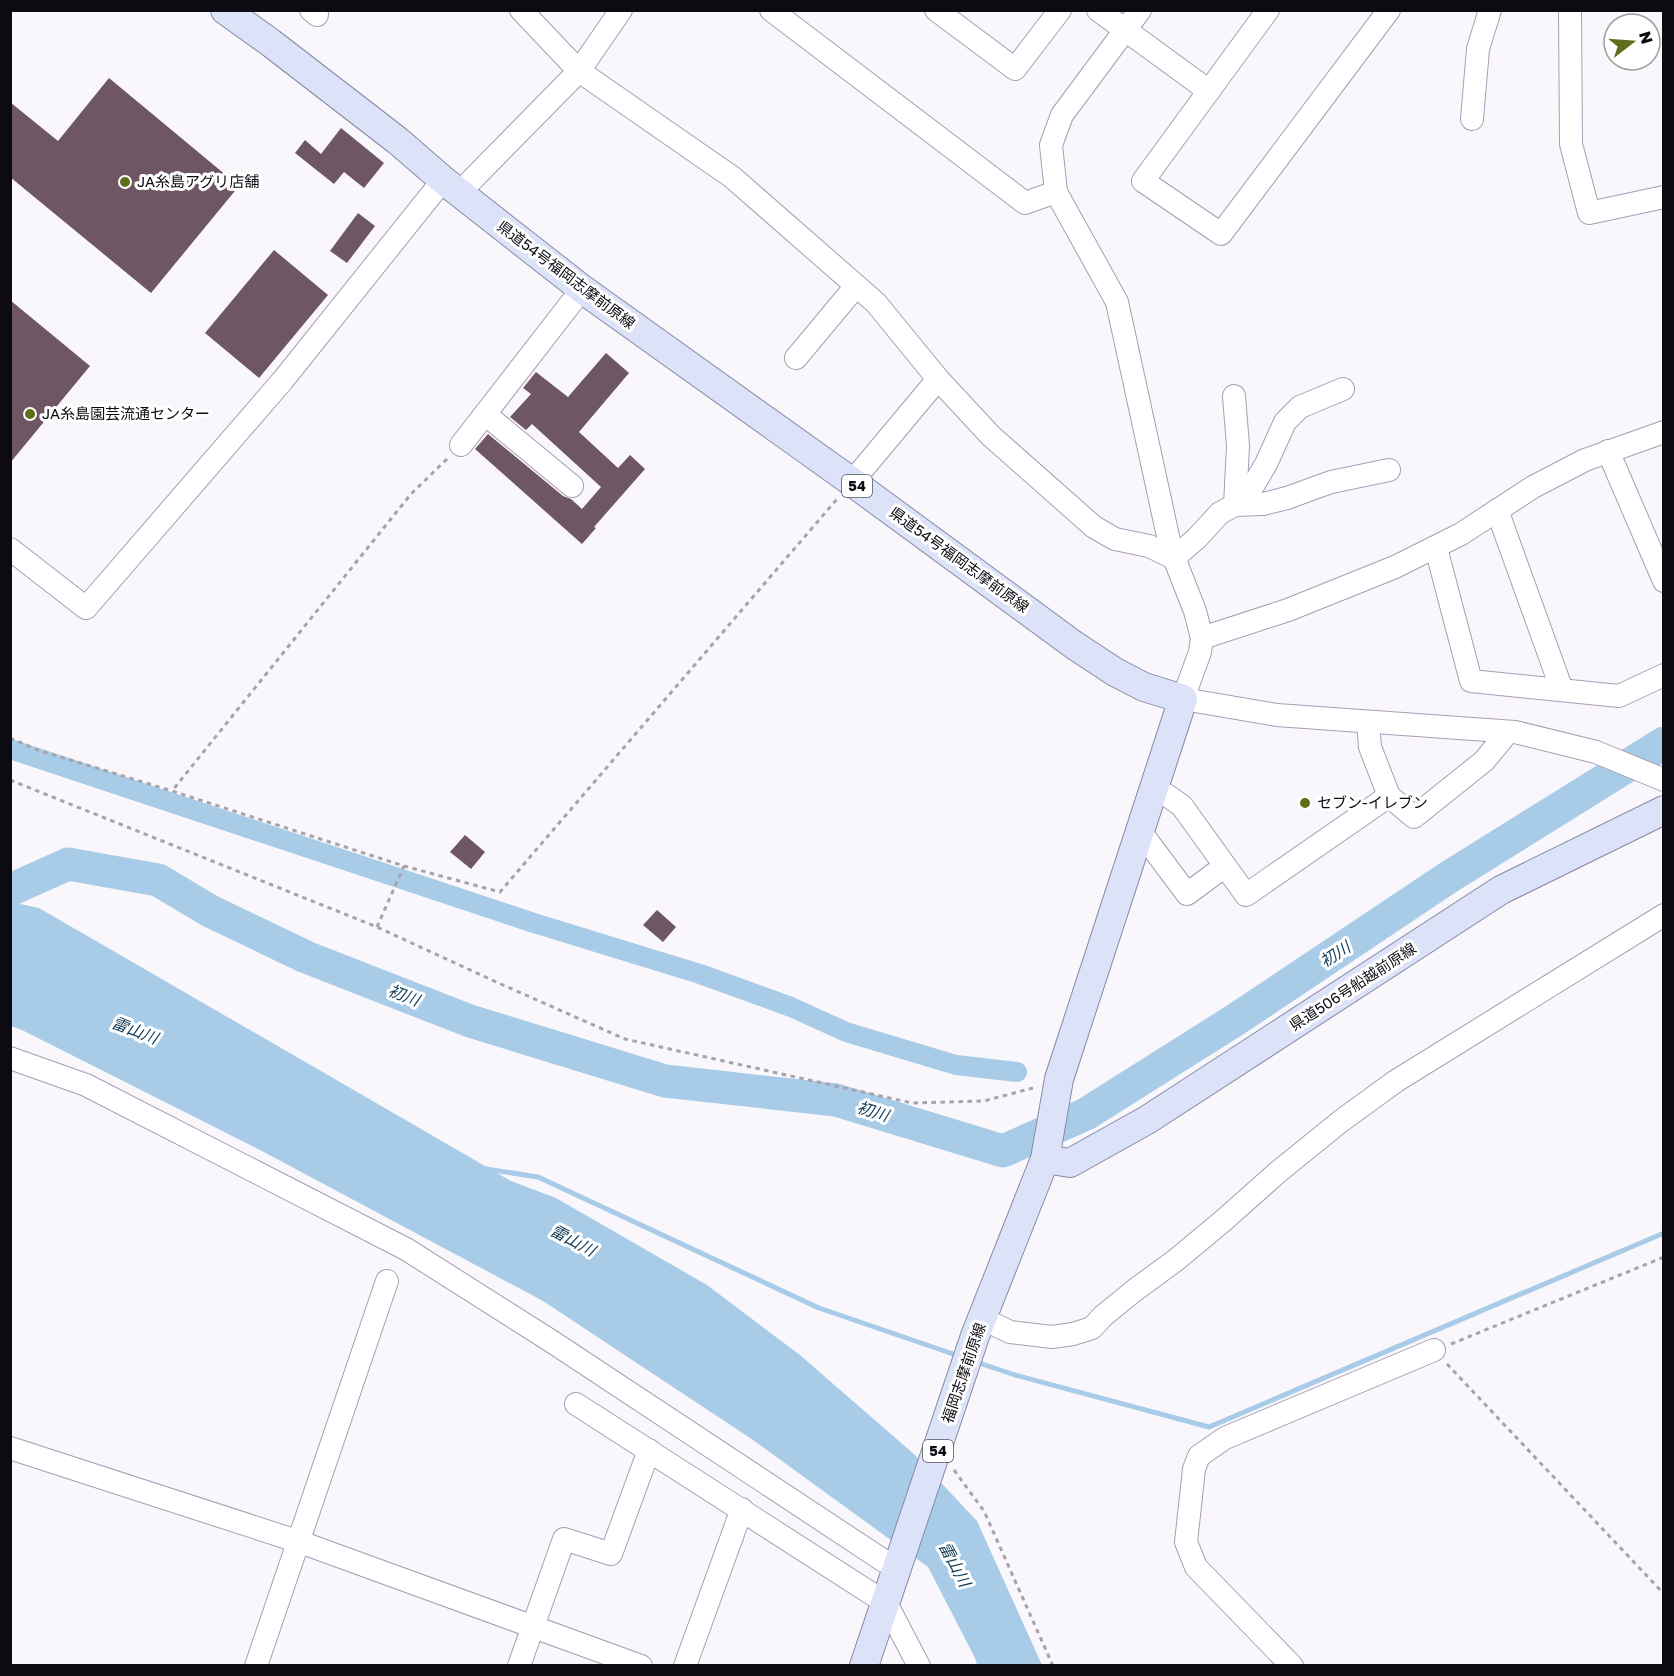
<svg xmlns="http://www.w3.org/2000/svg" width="1674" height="1676" font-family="'Golos Text','Noto Sans JP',sans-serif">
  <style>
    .water { fill: #a8cce7 }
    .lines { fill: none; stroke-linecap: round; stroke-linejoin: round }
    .stream { stroke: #a8cce7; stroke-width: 5 }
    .canal { stroke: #a8cce7; stroke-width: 20 }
    .river { stroke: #a8cce7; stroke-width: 33 }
    .building { fill: #6f5664 }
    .minor-casing { stroke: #a99cb5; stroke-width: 24 }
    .major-casing { stroke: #8589a4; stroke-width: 30 }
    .path { stroke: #a6a3a9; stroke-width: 3; stroke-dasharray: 4.5 4.5; stroke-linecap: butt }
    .minor { stroke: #fff; stroke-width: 22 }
    .major { stroke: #dce2f7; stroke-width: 28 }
    .poi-dot { fill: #5e6e1a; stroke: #fff; stroke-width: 2 }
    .labels { text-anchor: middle; stroke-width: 6; stroke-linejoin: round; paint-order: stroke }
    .shield { fill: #fff; stroke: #565459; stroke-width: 1.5 }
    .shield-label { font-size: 14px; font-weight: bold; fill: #0e0a12 }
    .poi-label { font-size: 15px; fill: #0e0a12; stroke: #fff; text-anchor: start }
    .street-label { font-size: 15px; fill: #0e0a12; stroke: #fff }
    .water-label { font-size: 16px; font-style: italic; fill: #0d3955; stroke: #fff }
  </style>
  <rect width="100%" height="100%" fill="#faf7fc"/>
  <path class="water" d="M11,902L39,908L511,1181L556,1198L707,1285L800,1355L915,1455L977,1521L1042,1665H977L975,1658L928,1567L753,1440L543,1301L260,1150L22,1030L11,1026Z"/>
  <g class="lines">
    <g class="stream">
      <path d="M486,1169L538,1177L819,1308L959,1356"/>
      <path d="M976,1362L1015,1375L1209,1427L1664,1233"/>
    </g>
    <path class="canal" d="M10,749L534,923L700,974L791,1007L846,1032L956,1065L1017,1072"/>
    <path class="river" d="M10,890L68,864L158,880L210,911L306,957L470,1021L665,1081L836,1100L1003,1151L1086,1114L1235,1020L1449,877L1664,743"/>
  </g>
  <g class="building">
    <path d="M109,78L239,186L151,293L10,177V102L58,141Z"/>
    <path d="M341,128L384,163L364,188L344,172L334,184L295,153L305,140L321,154Z"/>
    <path d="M358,213L375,226L347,263L330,251Z"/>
    <path d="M274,250L328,295L259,378L205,333Z"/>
    <path d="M10,300L90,366L10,463Z"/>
    <path d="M606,353L629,373L579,432L618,468L630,455L645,469L594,527L596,528L582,544L475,449L488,434L563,496L571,499L582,509L601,487L532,424L526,430L510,417L531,394L523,388L536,372L568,397Z"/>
    <path d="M465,835L485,852L471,869L450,852Z"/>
    <path d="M657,910L676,927L663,942L643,925Z"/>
  </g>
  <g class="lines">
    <defs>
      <g id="minor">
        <path d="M311,10L317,15"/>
        <path d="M521,10L579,71L732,177L876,303L938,379L991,436L1094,527L1115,539L1149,546L1174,558L1197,538L1220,513L1235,505L1263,504L1287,498L1331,482L1389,470"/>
        <path d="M771,10L1025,203L1056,192"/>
        <path d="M936,10L1015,69L1060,10"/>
        <path d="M1098,10L1209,91"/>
        <path d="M1140,10L1062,115L1051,145L1056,192L1117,302L1171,550L1195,611L1202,638L1200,652L1183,699L1277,715L1515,732L1596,752L1664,780"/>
        <path d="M1268,10L1143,181L1221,234L1389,10"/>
        <path d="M1570,10L1571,144L1589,213L1664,197"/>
        <path d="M1472,119L1478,49L1490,10"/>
        <path d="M459,193L579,71L621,10"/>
        <path d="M796,358L856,286"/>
        <path d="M1234,396L1238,446L1235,505"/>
        <path d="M485,414L572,486"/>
        <path d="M461,445L582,289"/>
        <path d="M1608,451L1664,581"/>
        <path d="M852,482L938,379"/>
        <path d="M1235,505L1253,486L1266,464L1285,422L1300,407L1343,389"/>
        <path d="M1497,510L1562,690"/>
        <path d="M1436,548L1471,681L1619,696L1664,675"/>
        <path d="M10,549L86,608L283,380L443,180"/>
        <path d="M1202,638L1288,610L1395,567L1461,534L1533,487L1585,460L1664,432"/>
        <path d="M1153,788L1168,796L1182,806L1246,895L1389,796L1370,747L1368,723"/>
        <path d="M1389,796L1414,817L1484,761L1508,732"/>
        <path d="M1140,831L1187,894L1225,866"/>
        <path d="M10,1058L86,1085L406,1249L551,1341L884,1561L897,1564"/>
        <path d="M983,1319L1010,1332L1052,1337L1073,1334L1092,1328L1103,1316L1135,1290L1176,1260L1224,1220L1278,1172L1341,1121L1396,1081L1664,915"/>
        <path d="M576,1404L886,1603L919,1666"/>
        <path d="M10,1448L300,1542L641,1666"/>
        <path d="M256,1666L387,1281"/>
        <path d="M519,1666L564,1539L611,1554L649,1450"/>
        <path d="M685,1666L742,1509"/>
        <path d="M1292,1666L1196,1567L1186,1542L1194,1469L1199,1456L1225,1438L1434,1350"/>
      </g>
      <g id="major">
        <path d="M225,10L271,43L398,141L443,180L582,289L852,482L1074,645L1115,672L1144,687L1183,699L1059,1079L1045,1159L975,1336L864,1666"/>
        <path d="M1045,1159L1070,1163L1147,1120L1501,890L1664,810"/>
      </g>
    </defs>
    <use href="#minor" class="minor-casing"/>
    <use href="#major" class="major-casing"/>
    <g class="path">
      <path d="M447,459L411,494L172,791L404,866L500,892L837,499"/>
      <path d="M10,738L38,750L172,791"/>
      <path d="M10,780L377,927L494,981L625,1039L912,1103L984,1101L1033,1088"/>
      <path d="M377,927L404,866"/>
      <path d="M1451,1344L1664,1257"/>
      <path d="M1447,1364L1664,1594"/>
      <path d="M954,1470L984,1511L1053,1666"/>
    </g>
    <use href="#minor" class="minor"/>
    <use href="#major" class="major"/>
  </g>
  <g class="poi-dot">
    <circle cx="125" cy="182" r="6"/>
    <circle cx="30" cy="414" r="6"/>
    <circle cx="1305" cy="803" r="6"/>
  </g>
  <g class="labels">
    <g class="shield">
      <rect x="842" y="475" width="30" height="22" rx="4.5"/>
      <rect x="923" y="1440" width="30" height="22" rx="4.5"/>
    </g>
    <g class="shield-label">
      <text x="857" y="491">54</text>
      <text x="938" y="1456">54</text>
    </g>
    <g class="poi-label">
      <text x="137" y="187">JA糸島アグリ店舗</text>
      <text x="42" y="419">JA糸島園芸流通センター</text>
      <text x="1317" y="808">セブン-イレブン</text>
    </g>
    <g class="street-label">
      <text transform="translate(566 275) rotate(37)" y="5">県道54号福岡志摩前原線</text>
      <text transform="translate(959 560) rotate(36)" y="5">県道54号福岡志摩前原線</text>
      <text transform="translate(1353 987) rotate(-33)" y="5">県道506号船越前原線</text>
      <text transform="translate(964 1373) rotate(-71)" y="5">福岡志摩前原線</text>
    </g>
    <g class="water-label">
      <text transform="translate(1335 954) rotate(-33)" y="6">初川</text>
      <text transform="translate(404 995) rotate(21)" y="6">初川</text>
      <text transform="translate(135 1030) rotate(21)" y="6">雷山川</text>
      <text transform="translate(873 1111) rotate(17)" y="6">初川</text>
      <text transform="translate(573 1240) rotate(28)" y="6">雷山川</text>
      <text transform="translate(955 1564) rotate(62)" y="6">雷山川</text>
    </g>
  </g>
  <rect width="1674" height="1676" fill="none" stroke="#0e0a12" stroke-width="24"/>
  <g transform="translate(1632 42) rotate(73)"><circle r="28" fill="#ffffff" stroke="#9f9da0" stroke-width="1.5"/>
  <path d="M0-4.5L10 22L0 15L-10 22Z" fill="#5e6e1a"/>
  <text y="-9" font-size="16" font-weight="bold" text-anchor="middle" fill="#0e0a12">N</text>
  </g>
</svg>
